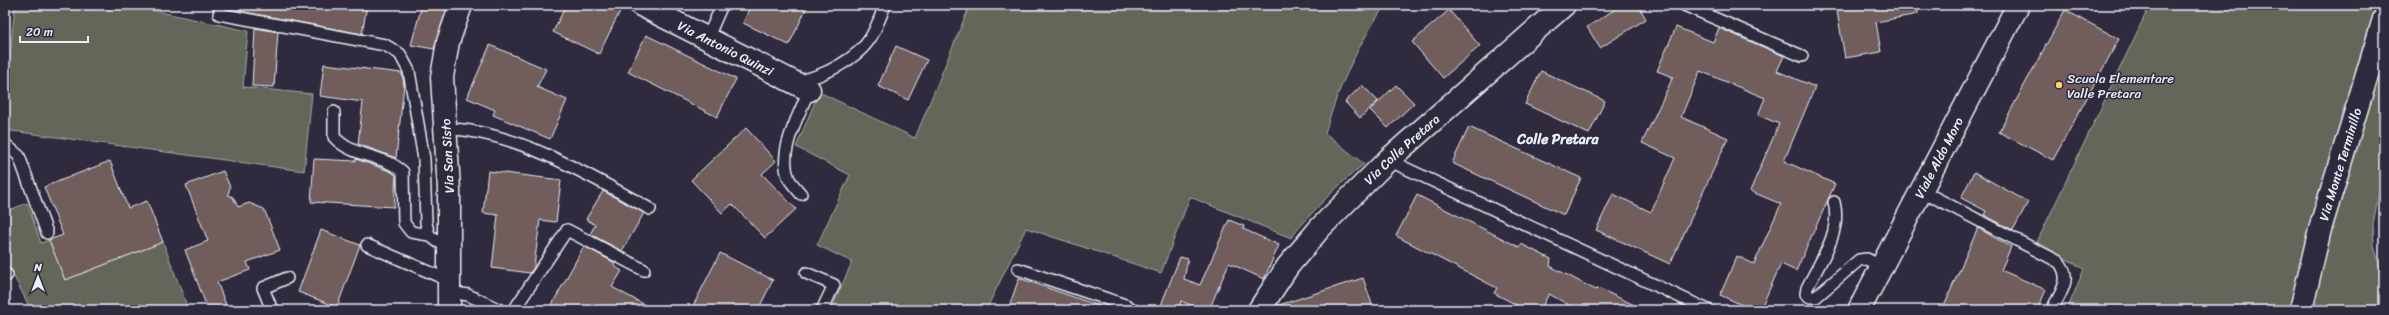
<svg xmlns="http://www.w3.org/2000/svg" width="2389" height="315" font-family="Sriracha,sans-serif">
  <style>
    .green { fill: #636658; stroke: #a6aca8 }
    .building { fill: #6f5d5c; stroke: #e8f1f8 }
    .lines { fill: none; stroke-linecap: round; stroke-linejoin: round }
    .service-casing { stroke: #e8f1f8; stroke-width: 14 }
    .minor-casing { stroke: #e8f1f8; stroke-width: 25 }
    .tertiary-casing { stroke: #e8f1f8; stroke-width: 25 }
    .service { stroke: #2f2a3d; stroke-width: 11 }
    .minor { stroke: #2f2a3d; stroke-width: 22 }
    .tertiary { stroke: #2f2a3d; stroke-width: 22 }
    .poi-dot { fill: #ffd166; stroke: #2f2a3d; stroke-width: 1.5 }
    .labels { text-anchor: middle; stroke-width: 3; stroke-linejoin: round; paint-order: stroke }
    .street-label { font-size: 13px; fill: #e8f1f8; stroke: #2f2a3d }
    .poi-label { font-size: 13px; fill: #e8f1f8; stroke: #2f2a3d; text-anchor: start }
    .neighbourhood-label { font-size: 14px; font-weight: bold; fill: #e8f1f8; stroke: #2f2a3d }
  </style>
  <rect width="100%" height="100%" fill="#2f2a3d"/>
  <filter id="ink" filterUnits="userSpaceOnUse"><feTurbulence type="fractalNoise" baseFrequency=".025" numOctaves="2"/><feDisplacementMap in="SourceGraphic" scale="8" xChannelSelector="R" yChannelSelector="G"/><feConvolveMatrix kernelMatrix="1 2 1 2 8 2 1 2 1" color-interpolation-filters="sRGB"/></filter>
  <g filter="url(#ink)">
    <g class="green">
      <path d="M15,5H137V7L248,31L243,87L312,94L304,171L5,130V107Z"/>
      <path d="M970,5H1385C1358,45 1338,87 1325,133L1364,164C1337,186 1313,210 1291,238L1190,197L1161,273L1026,228L986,310H831L852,262L817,245L850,175L796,147L819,92L915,138Z"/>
      <path d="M2150,5H2382L2288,310H2067L2084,269L2037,242Z"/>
      <path d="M2384,49V166L2373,224L2374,245L2384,284V310H2312L2323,259Z"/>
      <path d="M27,203L41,243L49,240L65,280L163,242L187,306L178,310H31L5,259V212Z"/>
    </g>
    <g class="building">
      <path d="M239,5H367L362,34L239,11Z"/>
      <path d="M422,5H448L434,49L411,45Z"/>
      <path d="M566,5H623L599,54L553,32Z"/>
      <path d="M751,5H808L789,45L743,23Z"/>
      <path d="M1622,5H1638L1646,19L1600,48L1587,27Z"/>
      <path d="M1836,5H1917L1918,14L1876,22L1881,52L1845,58Z"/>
      <path d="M1449,10L1480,46L1443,78L1412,42Z"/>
      <path d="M2065,10L2119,39L2053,160L1999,132Z"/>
      <path d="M1676,27L1713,42L1719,28L1784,56L1777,71L1815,87L1784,161L1835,184L1796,271L1781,264L1760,310H1753L1720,295L1737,256L1754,264L1781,204L1750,191L1779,124L1758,115L1765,98L1700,71L1681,117L1728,138L1670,264L1596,230L1613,194L1651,212L1675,158L1642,143L1673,77L1657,71Z"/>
      <path d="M255,28L278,32L274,87L252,86Z"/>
      <path d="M646,35L736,79L717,117L628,72Z"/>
      <path d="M490,45L546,69L537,87L567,100L550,139L493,115L495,110L467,98Z"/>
      <path d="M896,46L927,60L908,100L878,86Z"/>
      <path d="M324,64L402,73L404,85L396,158L358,144L363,102L320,96Z"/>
      <path d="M1541,71L1605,101L1589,134L1525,104Z"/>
      <path d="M1362,85L1378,101L1360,118L1345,102Z"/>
      <path d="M1396,85L1414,103L1388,128L1370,110Z"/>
      <path d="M1469,127L1581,178L1564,215L1452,163Z"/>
      <path d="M746,128L776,161L762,174L796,209L765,238L732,204L722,213L691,180Z"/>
      <path d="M314,159L356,161V159L392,172L396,175L394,207L311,202Z"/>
      <path d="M110,161L128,208L147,201L163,242L65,280L49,240L63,235L44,187Z"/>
      <path d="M223,171L230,187L228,195L233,197L238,207L249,203L264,209L280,250L247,262L250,270L217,282L228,310H208L185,250L208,241L186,185Z"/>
      <path d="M488,171L561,180L556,222L540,220L534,267L530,273L492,268L498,215L483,213Z"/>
      <path d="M1974,172L2028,202L2013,230L1984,215L1986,211L1961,198Z"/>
      <path d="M603,191L644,213L622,251L590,234L595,225L586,219Z"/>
      <path d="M1417,195L1519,247L1521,244L1551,259L1550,266L1596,290L1598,288L1645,310H1578L1549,294L1540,310H1526L1494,293L1497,288L1396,236Z"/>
      <path d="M1229,220L1244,226L1243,229L1279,245L1264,279L1229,263L1209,310H1202L1181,301L1179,310H1159L1180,257L1188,259L1184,279L1200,285Z"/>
      <path d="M1978,228L2011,247L2001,270L2046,290L2037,310H1942Z"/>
      <path d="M321,230L360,245L337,307L298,292Z"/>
      <path d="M584,246L615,263L614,266L622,271L612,287L654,310H549Z"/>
      <path d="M720,253L773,280L758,310H691Z"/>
      <path d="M1019,278L1102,307V310H1008Z"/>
      <path d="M1363,278L1374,310H1277L1276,306Z"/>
    </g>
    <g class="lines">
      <defs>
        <g id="service">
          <path d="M221,5L219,14L385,45L400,54L409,71L424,159L426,223L429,235L438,242L450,243"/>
          <path d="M1684,5L1802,56"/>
          <path d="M707,39L722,5"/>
          <path d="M798,81C822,77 858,59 871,37C877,27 881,15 885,5"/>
          <path d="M334,112V137C353,158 384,154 403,172L404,223L411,232L429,235"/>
          <path d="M446,129C512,129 593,177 650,209"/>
          <path d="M5,144L19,156L47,233"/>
          <path d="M1388,160L1708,310"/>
          <path d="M1922,191L2059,262C2073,279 2060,293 2052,310"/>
          <path d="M801,194C797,189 792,184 789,179C777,151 799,116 809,90"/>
          <path d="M1834,202C1842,233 1820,261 1807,288L1806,294L1810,297H1816L1859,260L1867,259L1882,267"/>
          <path d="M367,245L450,281"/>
          <path d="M1018,269L1128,306L1133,310"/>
          <path d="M806,273L834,285L822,310"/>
          <path d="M5,276L7,275"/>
          <path d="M450,292L468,295L500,310"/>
          <path d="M272,310L263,288L287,278"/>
          <path d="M514,310L567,230L644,270"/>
        </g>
        <g id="minor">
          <path id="s1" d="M641,5L809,90"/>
          <path d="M449,310V189L442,77L448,42L461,5"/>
          <path id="s2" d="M1259,310L1288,266L1320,228L1388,160L1564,5"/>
          <path id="s3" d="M2301,310L2320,229L2384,19"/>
        </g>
        <g id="tertiary">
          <path id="s4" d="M1859,310L2018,5"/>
        </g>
      </defs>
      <use href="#service" class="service-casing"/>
      <use href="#minor" class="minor-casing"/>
      <use href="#tertiary" class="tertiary-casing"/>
      <use href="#service" class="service"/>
      <use href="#minor" class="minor"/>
      <use href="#tertiary" class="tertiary"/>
    </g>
  </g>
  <circle class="poi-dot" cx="2059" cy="85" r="4"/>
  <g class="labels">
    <g class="street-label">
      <text dy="5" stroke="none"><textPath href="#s1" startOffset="95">Via Antonio Quinzi</textPath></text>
      <text dy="5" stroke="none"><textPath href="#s2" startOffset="216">Via Colle Pretara</textPath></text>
      <text transform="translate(447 156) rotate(-93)" y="5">Via San Sisto</text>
      <text dy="5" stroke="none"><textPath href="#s4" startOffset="172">Viale Aldo Moro</textPath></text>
      <text dy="5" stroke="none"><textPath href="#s3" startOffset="151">Via Monte Terminillo</textPath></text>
    </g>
    <g class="poi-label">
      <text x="2067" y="83">Scuola Elementare<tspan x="2067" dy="15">Valle Pretara</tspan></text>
    </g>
    <g class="neighbourhood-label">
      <text x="1558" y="144">Colle Pretara</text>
    </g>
  </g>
  <rect width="2389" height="315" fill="none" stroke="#2f2a3d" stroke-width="20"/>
  <rect x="10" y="10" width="2369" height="295" fill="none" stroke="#e8f1f8" stroke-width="1.5" filter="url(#ink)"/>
  <g transform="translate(38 277)" stroke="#2f2a3d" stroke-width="3" paint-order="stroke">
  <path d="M0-3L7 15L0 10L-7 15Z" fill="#e8f1f8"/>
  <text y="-6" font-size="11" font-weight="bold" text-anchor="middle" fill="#e8f1f8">N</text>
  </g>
  <path d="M20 36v6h68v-6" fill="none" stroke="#e8f1f8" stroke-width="2"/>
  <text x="26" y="36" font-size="12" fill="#e8f1f8" stroke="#2f2a3d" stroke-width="3" paint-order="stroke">20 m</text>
</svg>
